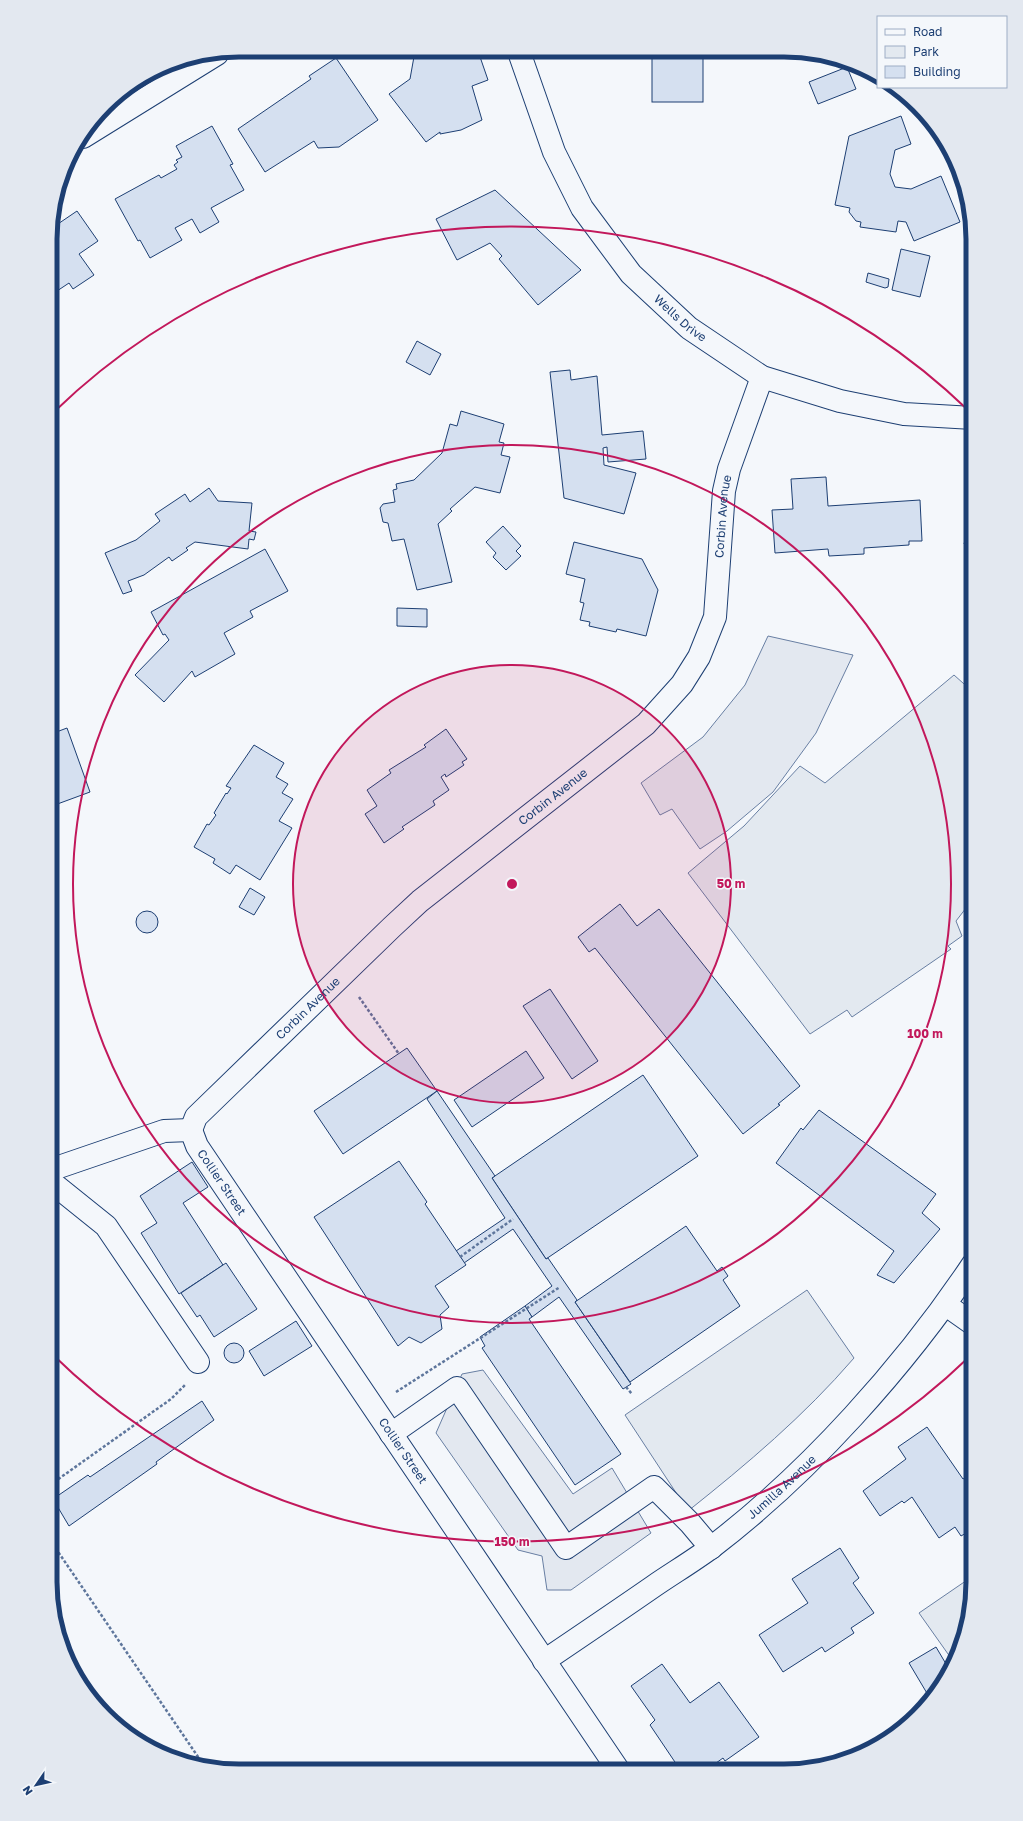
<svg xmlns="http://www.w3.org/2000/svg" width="1023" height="1821" font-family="'Golos Text',sans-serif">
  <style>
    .green { fill: #e3e9f0; stroke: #687fa3 }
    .parking { fill: #e3e8f0; stroke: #687fa3 }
    .building { fill: #d5e0f0; stroke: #1d3f73 }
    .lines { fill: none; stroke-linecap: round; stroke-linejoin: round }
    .minor-casing { stroke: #1d3f73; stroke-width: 24 }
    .major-casing { stroke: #1d3f73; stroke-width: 24 }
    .path { stroke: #5e769c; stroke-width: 2.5; stroke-dasharray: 3 2; stroke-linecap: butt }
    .minor { stroke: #f4f7fb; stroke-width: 22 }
    .major { stroke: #f4f7fb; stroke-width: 22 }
    .ring { fill: none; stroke: #c2185b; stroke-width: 2 }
    .labels { text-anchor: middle; stroke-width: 3; stroke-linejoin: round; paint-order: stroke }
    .street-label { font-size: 12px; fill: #1d3f73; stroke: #f4f7fb }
    .rim { fill: none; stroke: #1d3f73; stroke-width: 5 }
    .centre { fill: #c2185b; stroke: #f4f7fb; stroke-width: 2 }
    .ring-label { font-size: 12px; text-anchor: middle; font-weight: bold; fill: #c2185b; stroke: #f4f7fb; stroke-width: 3; stroke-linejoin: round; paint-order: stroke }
  </style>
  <rect width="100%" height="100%" fill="#f4f7fb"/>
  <g class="green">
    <path d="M954,675L973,692V899L956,921L962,936L948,946L951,949L852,1017L847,1010L810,1034L688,873L744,826L800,766L825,783Z"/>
    <path d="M807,1290L854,1358C804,1416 747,1464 688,1511L625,1415Z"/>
    <path d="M973,1576C973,1605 967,1635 953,1661L919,1613Z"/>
  </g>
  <g class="parking">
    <path d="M768,636L853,655L816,733L773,792L727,831L700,849L672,809L660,815L641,783L703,737L745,685Z"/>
    <path d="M483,1370L573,1494L612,1468L651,1533L571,1590H547L542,1556L518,1550L436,1433L462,1374Z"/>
  </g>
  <g class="building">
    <path d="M415,51H460L461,55L478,51L488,80L472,86L482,120L461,130L440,134V132L426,142L389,94L410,79Z"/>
    <rect x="652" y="53" width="51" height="49"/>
    <path d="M336,58L378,120L339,147L318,148L314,141L265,172L238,129L311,79L309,76Z"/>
    <path d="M847,67L856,89L818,104L809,82Z"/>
    <path d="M901,116L911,144L895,150L890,174L895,187L911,189L941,176L960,222L914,241L906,222L898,221L896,232L860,227L861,222L856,221L849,212L850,208L835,205L849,136Z"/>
    <path d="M212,126L233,164L230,165L244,190L211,208L219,222L200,233L192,219L175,228L182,240L150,258L140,240L138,241L115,199L159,175L161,178L177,169L174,165L178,162L176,160L182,157L176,146Z"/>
    <path d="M495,190L581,270L538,305L499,259L502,256L490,243L457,260L436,219Z"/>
    <path d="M77,211L98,241L79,254L94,275L73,289L69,283L51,295L52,228Z"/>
    <path d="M901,249L930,256L920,297L892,290Z"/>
    <path d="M868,273L889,279L888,287L885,288L866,282Z"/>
    <path d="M967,300H973V334H968Z"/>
    <path d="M417,341L441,354L430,375L406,362Z"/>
    <path d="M570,370L571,380L597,376L602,435L643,431L646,459L608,462L607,447L603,448L604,465L636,473L624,514L564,498L550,372Z"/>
    <path d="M461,411L504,424L499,442L504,443L501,455L510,457L500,493L475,487L450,509L452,511L438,524L452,582L417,590L404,539L392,541L388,523L383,522L380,508L383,504L395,502L393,490L397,489L396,484L414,480L442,453L450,424L457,426Z"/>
    <path d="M826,477L828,506L920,500L922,541H909V545L864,548V554L829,556L828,549L775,553L772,510L793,509L791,479Z"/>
    <path d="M209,488L218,501L252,503L249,531L256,532L254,540L249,539L248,549L195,542L186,548L188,550L172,561L169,557L144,575L128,581L132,591L123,594L105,553L136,540L160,521L155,514L185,494L190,502Z"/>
    <path d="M973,510V546L964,544Z"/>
    <path d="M503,526L521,546L516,551L521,556L506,570L493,557L496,553L486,542Z"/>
    <path d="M574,542L642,559L658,590L646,636L617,629L616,632L589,626L590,622L580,620L584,603L580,602L585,579L566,574Z"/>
    <path d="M265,549L288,591L250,611L253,617L224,633L235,654L195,677L192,671L164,702L135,675L169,640L165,634L163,635L151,612Z"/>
    <path d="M397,608L427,609V627L397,626Z"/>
    <path d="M67,728L90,792L52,806L51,734Z"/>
    <path d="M446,729L467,759L462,762L464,765L446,777L445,774L441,777L449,790L433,801L435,805L402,827L404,829L384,843L365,814L377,806L367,790L391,773L389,770L426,747L424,745Z"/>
    <path d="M254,745L284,763L276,777L288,784L282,793L293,799L279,821L292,828L260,880L236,865L230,874L213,863L215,859L194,847L207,824L209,825L216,815L214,813L226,793L227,794L231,788L226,786Z"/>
    <path d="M250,888L265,897L254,915L239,907Z"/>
    <path d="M620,904L637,926L659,909L800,1086L778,1104L780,1105L743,1134L595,948L589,952L578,937Z"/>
    <circle cx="147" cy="922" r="11"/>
    <path d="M550,989L598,1061L572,1079L523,1006Z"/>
    <path d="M407,1048L437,1091L343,1154L314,1111Z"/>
    <path d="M526,1051L544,1078L472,1127L454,1100Z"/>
    <path d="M643,1075L698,1156L546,1259L492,1178Z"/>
    <path d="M437,1091L495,1176L492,1178L546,1259L548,1258L577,1300L575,1302L631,1384L623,1389L559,1297L532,1317L525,1306L552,1286L513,1229L464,1263L456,1251L505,1218L427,1099Z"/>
    <path d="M819,1110L936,1194L922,1213L940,1229L894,1283L877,1275L894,1251L776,1163L801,1128L803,1130Z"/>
    <path d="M399,1161L427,1202L425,1204L466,1265L435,1286L449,1307L440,1315L442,1329L421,1343L409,1337L398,1346L314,1217Z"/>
    <path d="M192,1162L208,1187L183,1203L223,1265L179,1294L141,1233L157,1223L140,1196Z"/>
    <path d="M686,1226L717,1271L722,1267L728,1276L723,1280L740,1306L630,1382L575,1302Z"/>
    <path d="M226,1263L257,1309L214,1337L200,1315L197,1317L181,1293Z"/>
    <path d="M525,1306L532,1317L529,1319L621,1454L575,1485L482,1348L485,1346L480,1337Z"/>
    <path d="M296,1321L312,1346L264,1376L249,1351Z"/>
    <circle cx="234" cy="1353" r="10"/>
    <path d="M202,1401L214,1420L156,1462L157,1464L69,1526L53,1499L88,1475L90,1477Z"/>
    <path d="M927,1427L963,1479L973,1473V1529L961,1536L955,1527L939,1538L912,1497L904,1503L902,1501L880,1516L863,1491L906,1459L898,1447Z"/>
    <path d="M840,1548L859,1578L853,1583L874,1613L851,1628L854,1633L825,1652L822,1647L783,1672L759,1635L808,1603L792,1579Z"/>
    <path d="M936,1647L949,1669L931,1700L909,1663Z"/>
    <path d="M662,1664L690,1703L719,1682L759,1737L725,1761L723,1758L705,1771H681L650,1725L655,1720L631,1686Z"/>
  </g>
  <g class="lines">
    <defs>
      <g id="minor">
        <path d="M83,137L217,54"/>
        <path id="s1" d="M191,1130L196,1117L392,927L420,901L646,724L682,684L699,657L715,617L724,491L729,469L762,377"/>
        <path id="s2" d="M191,1130L197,1146L619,1771"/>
        <path d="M50,1170L164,1131L191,1130"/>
        <path d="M50,1181L106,1226L198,1362"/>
        <path d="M946,1305L973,1324"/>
        <path d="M391,1434L457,1388L566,1548L654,1487L690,1523L711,1548"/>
        <path id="s3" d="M544,1661C581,1636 618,1611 654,1586C673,1573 693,1561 712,1547C809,1473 905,1366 973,1264"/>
      </g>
      <g id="major">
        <path id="s4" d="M519,52L554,152L582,208L631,274L689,328L762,377L840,401L904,414L973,418"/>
      </g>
    </defs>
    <use href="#minor" class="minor-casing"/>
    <use href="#major" class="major-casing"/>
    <g class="path">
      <path d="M359,997L399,1054"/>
      <path d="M460,1257L513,1219"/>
      <path d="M626,1387L632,1394"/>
      <path d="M396,1392L560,1287"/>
      <path d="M50,1485L171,1399L185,1385"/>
      <path d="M50,1540L205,1767"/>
    </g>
    <use href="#minor" class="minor"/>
    <use href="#major" class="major"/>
  </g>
  <circle cx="512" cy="884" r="219" fill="#c2185b" fill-opacity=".12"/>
  <g class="ring">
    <circle cx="512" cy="884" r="219"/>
    <circle cx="512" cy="884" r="439"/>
    <path d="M969 1357A658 658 0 0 1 51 1353M55 411A658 658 0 0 1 969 411"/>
  </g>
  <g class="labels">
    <g class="street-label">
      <text dy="4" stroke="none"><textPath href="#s4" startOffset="317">Wells Drive</textPath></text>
      <text dy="4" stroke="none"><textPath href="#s1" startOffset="842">Corbin Avenue</textPath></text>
      <text dy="4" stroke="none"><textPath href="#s1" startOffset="494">Corbin Avenue</textPath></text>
      <text dy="4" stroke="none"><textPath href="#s1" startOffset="170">Corbin Avenue</textPath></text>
      <text dy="4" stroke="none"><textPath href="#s2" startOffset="61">Collier Street</textPath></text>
      <text dy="4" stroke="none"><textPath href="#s2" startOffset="385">Collier Street</textPath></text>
      <text dy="4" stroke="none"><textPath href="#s3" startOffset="295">Jumilla Avenue</textPath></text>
    </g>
  </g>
  <path d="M0 0H1023V1821H0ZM239 57H784A182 182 0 0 1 966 239V1582A182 182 0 0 1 784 1764H239A182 182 0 0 1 57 1582V239A182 182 0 0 1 239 57Z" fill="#e3e8f0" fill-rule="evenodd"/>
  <path class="rim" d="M239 57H784A182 182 0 0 1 966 239V1582A182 182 0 0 1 784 1764H239A182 182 0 0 1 57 1582V239A182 182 0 0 1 239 57Z"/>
  <circle cx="512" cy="884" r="6" class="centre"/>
  <g class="ring-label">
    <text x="731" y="888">50 m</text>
    <text x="925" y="1038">100 m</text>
    <text x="512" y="1546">150 m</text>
  </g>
  <rect x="877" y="16" width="130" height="72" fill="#f4f7fb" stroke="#9eadc5"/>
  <rect x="885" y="29" width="20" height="6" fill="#f4f7fb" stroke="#9eadc5"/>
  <text x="913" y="36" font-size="12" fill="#1d3f73">Road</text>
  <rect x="885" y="46" width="20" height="12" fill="#e3e9f0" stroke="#9eadc5"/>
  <text x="913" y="56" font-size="12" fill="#1d3f73">Park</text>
  <rect x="885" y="66" width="20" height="12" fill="#d5e0f0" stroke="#9eadc5"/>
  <text x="913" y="76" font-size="12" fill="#1d3f73">Building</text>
  <g transform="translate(36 1785) rotate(236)" stroke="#f4f7fb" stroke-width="3" paint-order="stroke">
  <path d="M0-3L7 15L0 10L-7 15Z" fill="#1d3f73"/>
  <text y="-6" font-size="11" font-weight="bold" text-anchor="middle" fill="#1d3f73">N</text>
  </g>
</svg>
